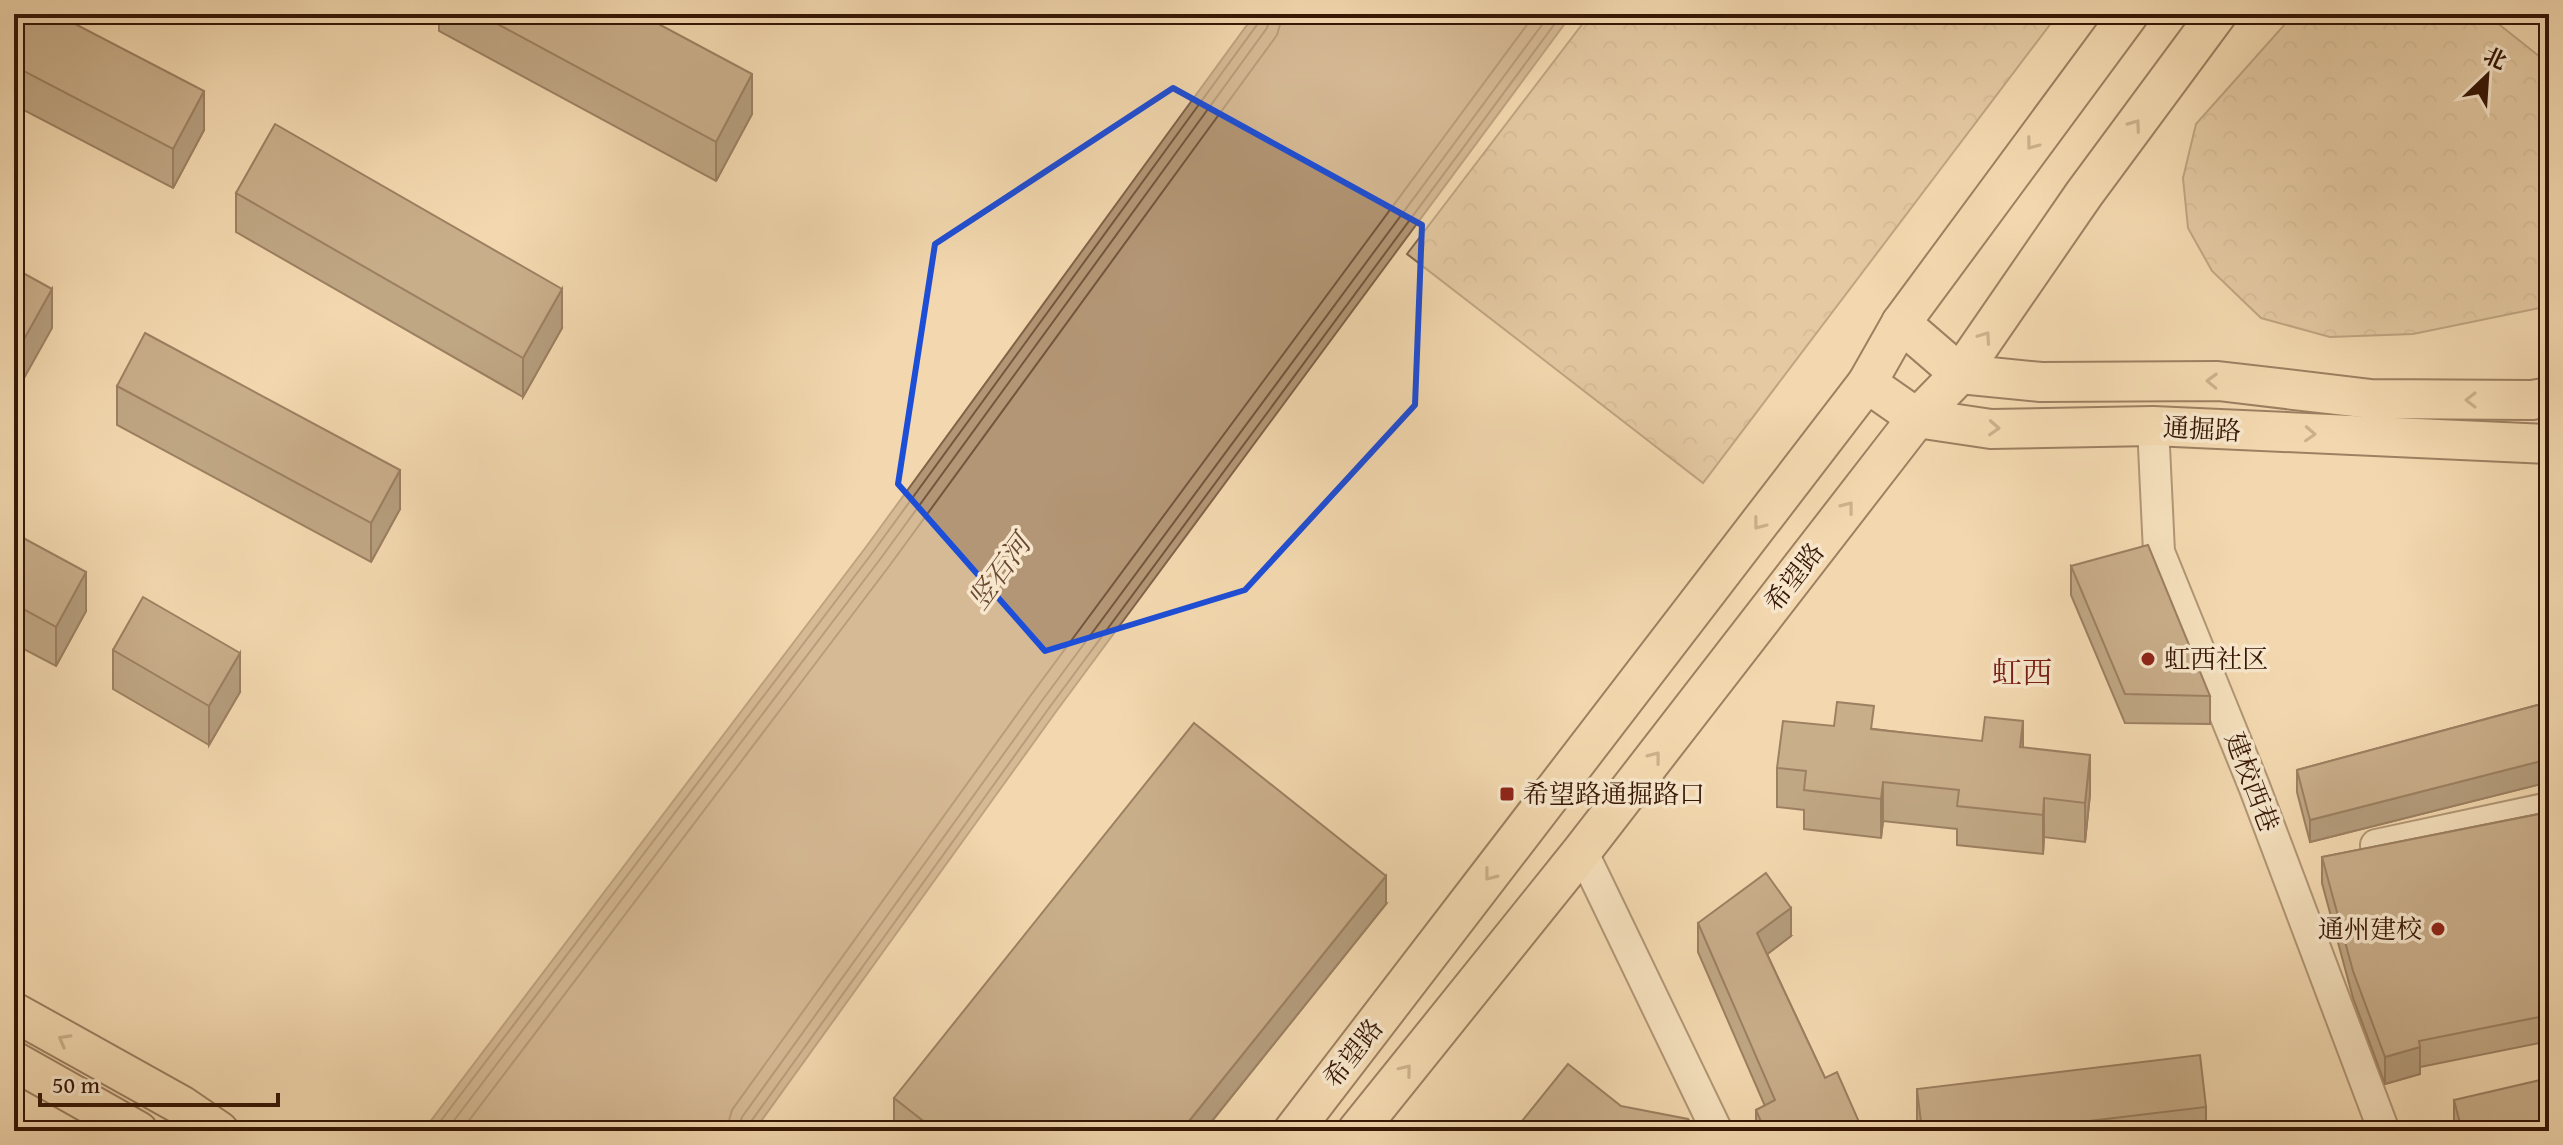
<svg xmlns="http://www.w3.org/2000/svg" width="2563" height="1145" font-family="'Gentium Book Plus','Noto Serif SC',serif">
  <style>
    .park { fill: url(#park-crowns); stroke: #84664c; stroke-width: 2 }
    .water { fill: #b39675; stroke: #816348; stroke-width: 2 }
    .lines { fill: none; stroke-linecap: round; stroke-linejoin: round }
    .shore { stroke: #74563d; stroke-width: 2 }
    .minor-casing { stroke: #654630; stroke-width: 34 }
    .major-casing { stroke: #361605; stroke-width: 42 }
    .minor { stroke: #f7e6cb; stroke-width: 30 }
    .major { stroke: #f3d8af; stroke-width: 38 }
    .wall { fill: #836a50; stroke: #361605; stroke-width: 2 }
    .shaded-wall { fill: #6a5641; stroke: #361605; stroke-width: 2 }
    .building { fill: #987b5d; stroke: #361605; stroke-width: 2 }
    .oneway { stroke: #9e8162 }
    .marked { fill: none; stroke: #1d4ed8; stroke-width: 6; stroke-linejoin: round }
    .poi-dot { fill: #8f2418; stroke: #f7e6cb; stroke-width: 3 }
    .labels { text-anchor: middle; stroke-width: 7; stroke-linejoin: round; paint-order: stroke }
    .street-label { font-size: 26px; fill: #361605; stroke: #f7e6cb }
    .poi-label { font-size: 26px; fill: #361605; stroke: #f7e6cb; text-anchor: start }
    .water-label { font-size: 28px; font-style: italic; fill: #684932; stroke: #f7e6cb }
    .quarter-label { font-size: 30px; fill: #7a1f14; stroke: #f7e6cb }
  </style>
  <defs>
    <pattern id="park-crowns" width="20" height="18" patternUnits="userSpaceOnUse" patternTransform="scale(2)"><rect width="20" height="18" fill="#d3b792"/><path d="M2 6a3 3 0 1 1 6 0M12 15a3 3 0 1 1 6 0" fill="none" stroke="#b69d7c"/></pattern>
  </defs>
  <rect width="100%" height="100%" fill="#f3d8af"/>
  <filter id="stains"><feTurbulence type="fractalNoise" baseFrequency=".0025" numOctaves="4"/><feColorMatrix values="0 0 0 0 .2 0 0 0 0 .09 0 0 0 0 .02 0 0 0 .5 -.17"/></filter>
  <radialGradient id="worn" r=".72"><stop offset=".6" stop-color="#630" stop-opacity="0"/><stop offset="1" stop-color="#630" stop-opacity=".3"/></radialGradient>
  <g class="park">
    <path d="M1590,14H2058L1703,483L1407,254Z"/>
    <path d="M2294,14H2486L2549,64V306L2413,334L2330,337L2261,318L2212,271L2188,228L2183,178L2196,124Z"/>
  </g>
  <path class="water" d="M1255,14H1572L1055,713L754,1131H423L866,547Z"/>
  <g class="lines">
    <g class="shore">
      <path d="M433,1131L873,552L1259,22L1261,14"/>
      <path d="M446,1131L881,558L1267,28L1271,14"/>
      <path d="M461,1131L890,565L1277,35L1283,14"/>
      <path d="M726,1131L732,1110L1031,695L1535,14"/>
      <path d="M738,1131L742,1117L1041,702L1550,14"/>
      <path d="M749,1131L750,1123L1049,708L1562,14"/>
    </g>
    <defs>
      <g id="minor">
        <path d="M2153,426L2159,552L2254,786L2384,1131"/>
        <path d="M2376,845L2549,808"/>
        <path d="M1582,851L1717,1131"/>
      </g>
      <g id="major">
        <path d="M1901,323L1960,374L2041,382L2218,381L2371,399L2532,400L2549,397"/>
        <path d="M1867,383L1917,418L1991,429L2153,426L2549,444"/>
        <path d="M14,1012L181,1105L219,1131"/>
        <path d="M14,1061L138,1131"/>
        <path d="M1293,1131L1867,383L1901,323L2129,14"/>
        <path d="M1357,1131L1582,851L1917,418L1960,374L2084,194L2217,14"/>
      </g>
    </defs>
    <use href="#minor" class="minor-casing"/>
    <use href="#major" class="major-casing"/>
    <use href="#minor" class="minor"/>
    <use href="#major" class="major"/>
  </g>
  <g class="wall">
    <path d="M14,14L204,130L173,188L14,105Z"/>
    <path d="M439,14H640L752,114L716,181L439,31Z"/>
    <path d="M236,193L562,328L523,397L236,232Z"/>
    <path d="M117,386L400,509L371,562L117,425Z"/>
    <path d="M14,533L86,611L56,666L14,644Z"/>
    <path d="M2071,566L2210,696V724L2125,723L2071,595Z"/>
    <path d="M113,650L240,692L209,745L113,689Z"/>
    <path d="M2549,702V782L2310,842L2297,792V770Z"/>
    <path d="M1834,726L1874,729L2023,748L2090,794L2085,842L2044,837L2043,854L1957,845V829L1883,821L1881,838L1804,829V810L1777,807V768Z"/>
    <path d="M2549,812V1041L2420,1067V1074L2385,1084L2353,998L2322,883V857Z"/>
    <path d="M1386,904L1204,1131H900L894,1127V1098Z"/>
    <path d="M1698,923L1791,936L1767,954L1825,1078L1863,1131H1756V1110L1765,1106L1698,952Z"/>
    <path d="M1917,1089L2206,1107V1131H1917Z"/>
    <path d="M2454,1100L2549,1131H2454Z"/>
  </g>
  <g class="shaded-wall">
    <path d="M752,74V114L716,181V142Z"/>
    <path d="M204,91V130L173,188V149Z"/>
    <path d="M52,289V328L14,396V357Z"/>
    <path d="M562,289V328L523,397V358Z"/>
    <path d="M400,470V509L371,562V523Z"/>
    <path d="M86,572V611L56,666V627Z"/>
    <path d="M240,653V692L209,745V706Z"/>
    <path d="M2023,721V760L2020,747Z"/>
    <path d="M2090,755V794L2085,842V803Z"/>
    <path d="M2549,759V782L2310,842V820Z"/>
    <path d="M1883,782V821L1881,838V799Z"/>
    <path d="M2044,798V837L2043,854V815Z"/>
    <path d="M1386,876V904L1204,1131H1181Z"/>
    <path d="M1791,908V936L1757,962V933Z"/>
    <path d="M2420,1047V1074L2385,1084V1057Z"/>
  </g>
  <g class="building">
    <path d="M14,14H56L204,91L173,149L14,66Z"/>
    <path d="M479,14H640L752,74L716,142Z"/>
    <path d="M275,124L562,289L523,358L236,193Z"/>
    <path d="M14,268L52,289L14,357Z"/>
    <path d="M145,333L400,470L371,523L117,386Z"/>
    <path d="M14,533L86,572L56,627L14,604Z"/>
    <path d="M2148,545L2210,696L2125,694L2071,566Z"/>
    <path d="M143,597L240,653L209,706L113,650Z"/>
    <path d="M1837,702L1874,706L1871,729L1982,741L1985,717L2023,721L2020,747L2090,755L2085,803L2044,798L2043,815L1957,806L1959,790L1883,782L1881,799L1804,790L1806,771L1777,768L1783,721L1834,726Z"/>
    <path d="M2549,702V759L2310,820L2297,770Z"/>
    <path d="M1194,723L1386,876L1181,1131H936L894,1098Z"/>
    <path d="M2549,812V1015L2419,1041L2420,1047L2385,1057L2353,971L2322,857Z"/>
    <path d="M1766,873L1791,908L1757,933L1825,1078L1837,1072L1863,1131H1765L1756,1110L1775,1100L1698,923Z"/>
    <path d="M2200,1055L2206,1107L2006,1131H1922L1917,1089Z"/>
    <path d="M1568,1064L1621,1106L1688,1119L1697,1131H1514Z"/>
    <path d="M2549,1078V1131H2462L2454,1100Z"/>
  </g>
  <defs><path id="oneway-chevron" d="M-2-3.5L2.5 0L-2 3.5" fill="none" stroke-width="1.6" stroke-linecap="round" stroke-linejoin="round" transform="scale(2)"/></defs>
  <g class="oneway">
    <use href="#oneway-chevron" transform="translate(2135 125) rotate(-54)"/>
    <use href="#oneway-chevron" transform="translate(2032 144) rotate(127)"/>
    <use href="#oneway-chevron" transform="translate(1985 337) rotate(-55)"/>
    <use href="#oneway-chevron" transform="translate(2212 381) rotate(-178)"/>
    <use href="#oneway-chevron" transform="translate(2471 400) rotate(-180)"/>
    <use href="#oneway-chevron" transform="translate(1994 428) rotate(3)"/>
    <use href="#oneway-chevron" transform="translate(2310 434) rotate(3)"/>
    <use href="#oneway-chevron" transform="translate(1848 507) rotate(-52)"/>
    <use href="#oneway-chevron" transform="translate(1759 524) rotate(127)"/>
    <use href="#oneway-chevron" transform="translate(1655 757) rotate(-52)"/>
    <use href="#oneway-chevron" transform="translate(1490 875) rotate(128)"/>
    <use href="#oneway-chevron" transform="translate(64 1040) rotate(-151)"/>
    <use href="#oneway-chevron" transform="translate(1406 1070) rotate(-51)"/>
  </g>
  <path d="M0 0H2563V1145H0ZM1173,88L1422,225L1415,405L1245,590L1045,651L898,484L935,244Z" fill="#f3d8af" fill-opacity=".55" fill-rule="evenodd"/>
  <path class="marked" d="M1173,88L1422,225L1415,405L1245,590L1045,651L898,484L935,244Z"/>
  <g class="poi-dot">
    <circle cx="2148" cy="659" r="8"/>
    <rect x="1499" y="786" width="16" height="16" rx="4"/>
    <circle cx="2438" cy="929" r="8"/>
  </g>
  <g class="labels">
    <g class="street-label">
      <text transform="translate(2202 429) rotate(3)" y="9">通掘路</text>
      <text transform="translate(1794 577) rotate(-52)" y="9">希望路</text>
      <text transform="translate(2252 782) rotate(69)" y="9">建校西巷</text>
      <text transform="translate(1353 1053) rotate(-52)" y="9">希望路</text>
    </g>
    <g class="poi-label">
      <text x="2164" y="668">虹西社区</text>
      <text x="1523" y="803">希望路通掘路口</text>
      <text x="2422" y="938" text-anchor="end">通州建校</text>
    </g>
    <g class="water-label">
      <text transform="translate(999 572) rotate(-54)" y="10">竖石河</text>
    </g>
    <g class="quarter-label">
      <text x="2022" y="683">虹西</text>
    </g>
  </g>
  <rect width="2563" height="1145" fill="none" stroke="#f3d8af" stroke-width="48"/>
  <rect x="16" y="16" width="2531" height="1113" fill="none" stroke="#361605" stroke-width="4"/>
  <rect x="24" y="24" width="2515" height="1097" fill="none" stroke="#361605" stroke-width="2"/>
  <g transform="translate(2487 76) rotate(25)" stroke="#f7e6cb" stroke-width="6" paint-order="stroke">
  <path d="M0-6L14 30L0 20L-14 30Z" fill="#361605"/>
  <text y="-12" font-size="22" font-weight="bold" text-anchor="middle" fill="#361605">北</text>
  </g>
  <path d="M40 1093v12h238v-12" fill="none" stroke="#361605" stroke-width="4"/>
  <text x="52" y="1093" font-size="24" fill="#361605" stroke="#f7e6cb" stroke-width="6" paint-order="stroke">50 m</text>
  <rect width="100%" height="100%" filter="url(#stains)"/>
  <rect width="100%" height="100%" fill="url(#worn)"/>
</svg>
